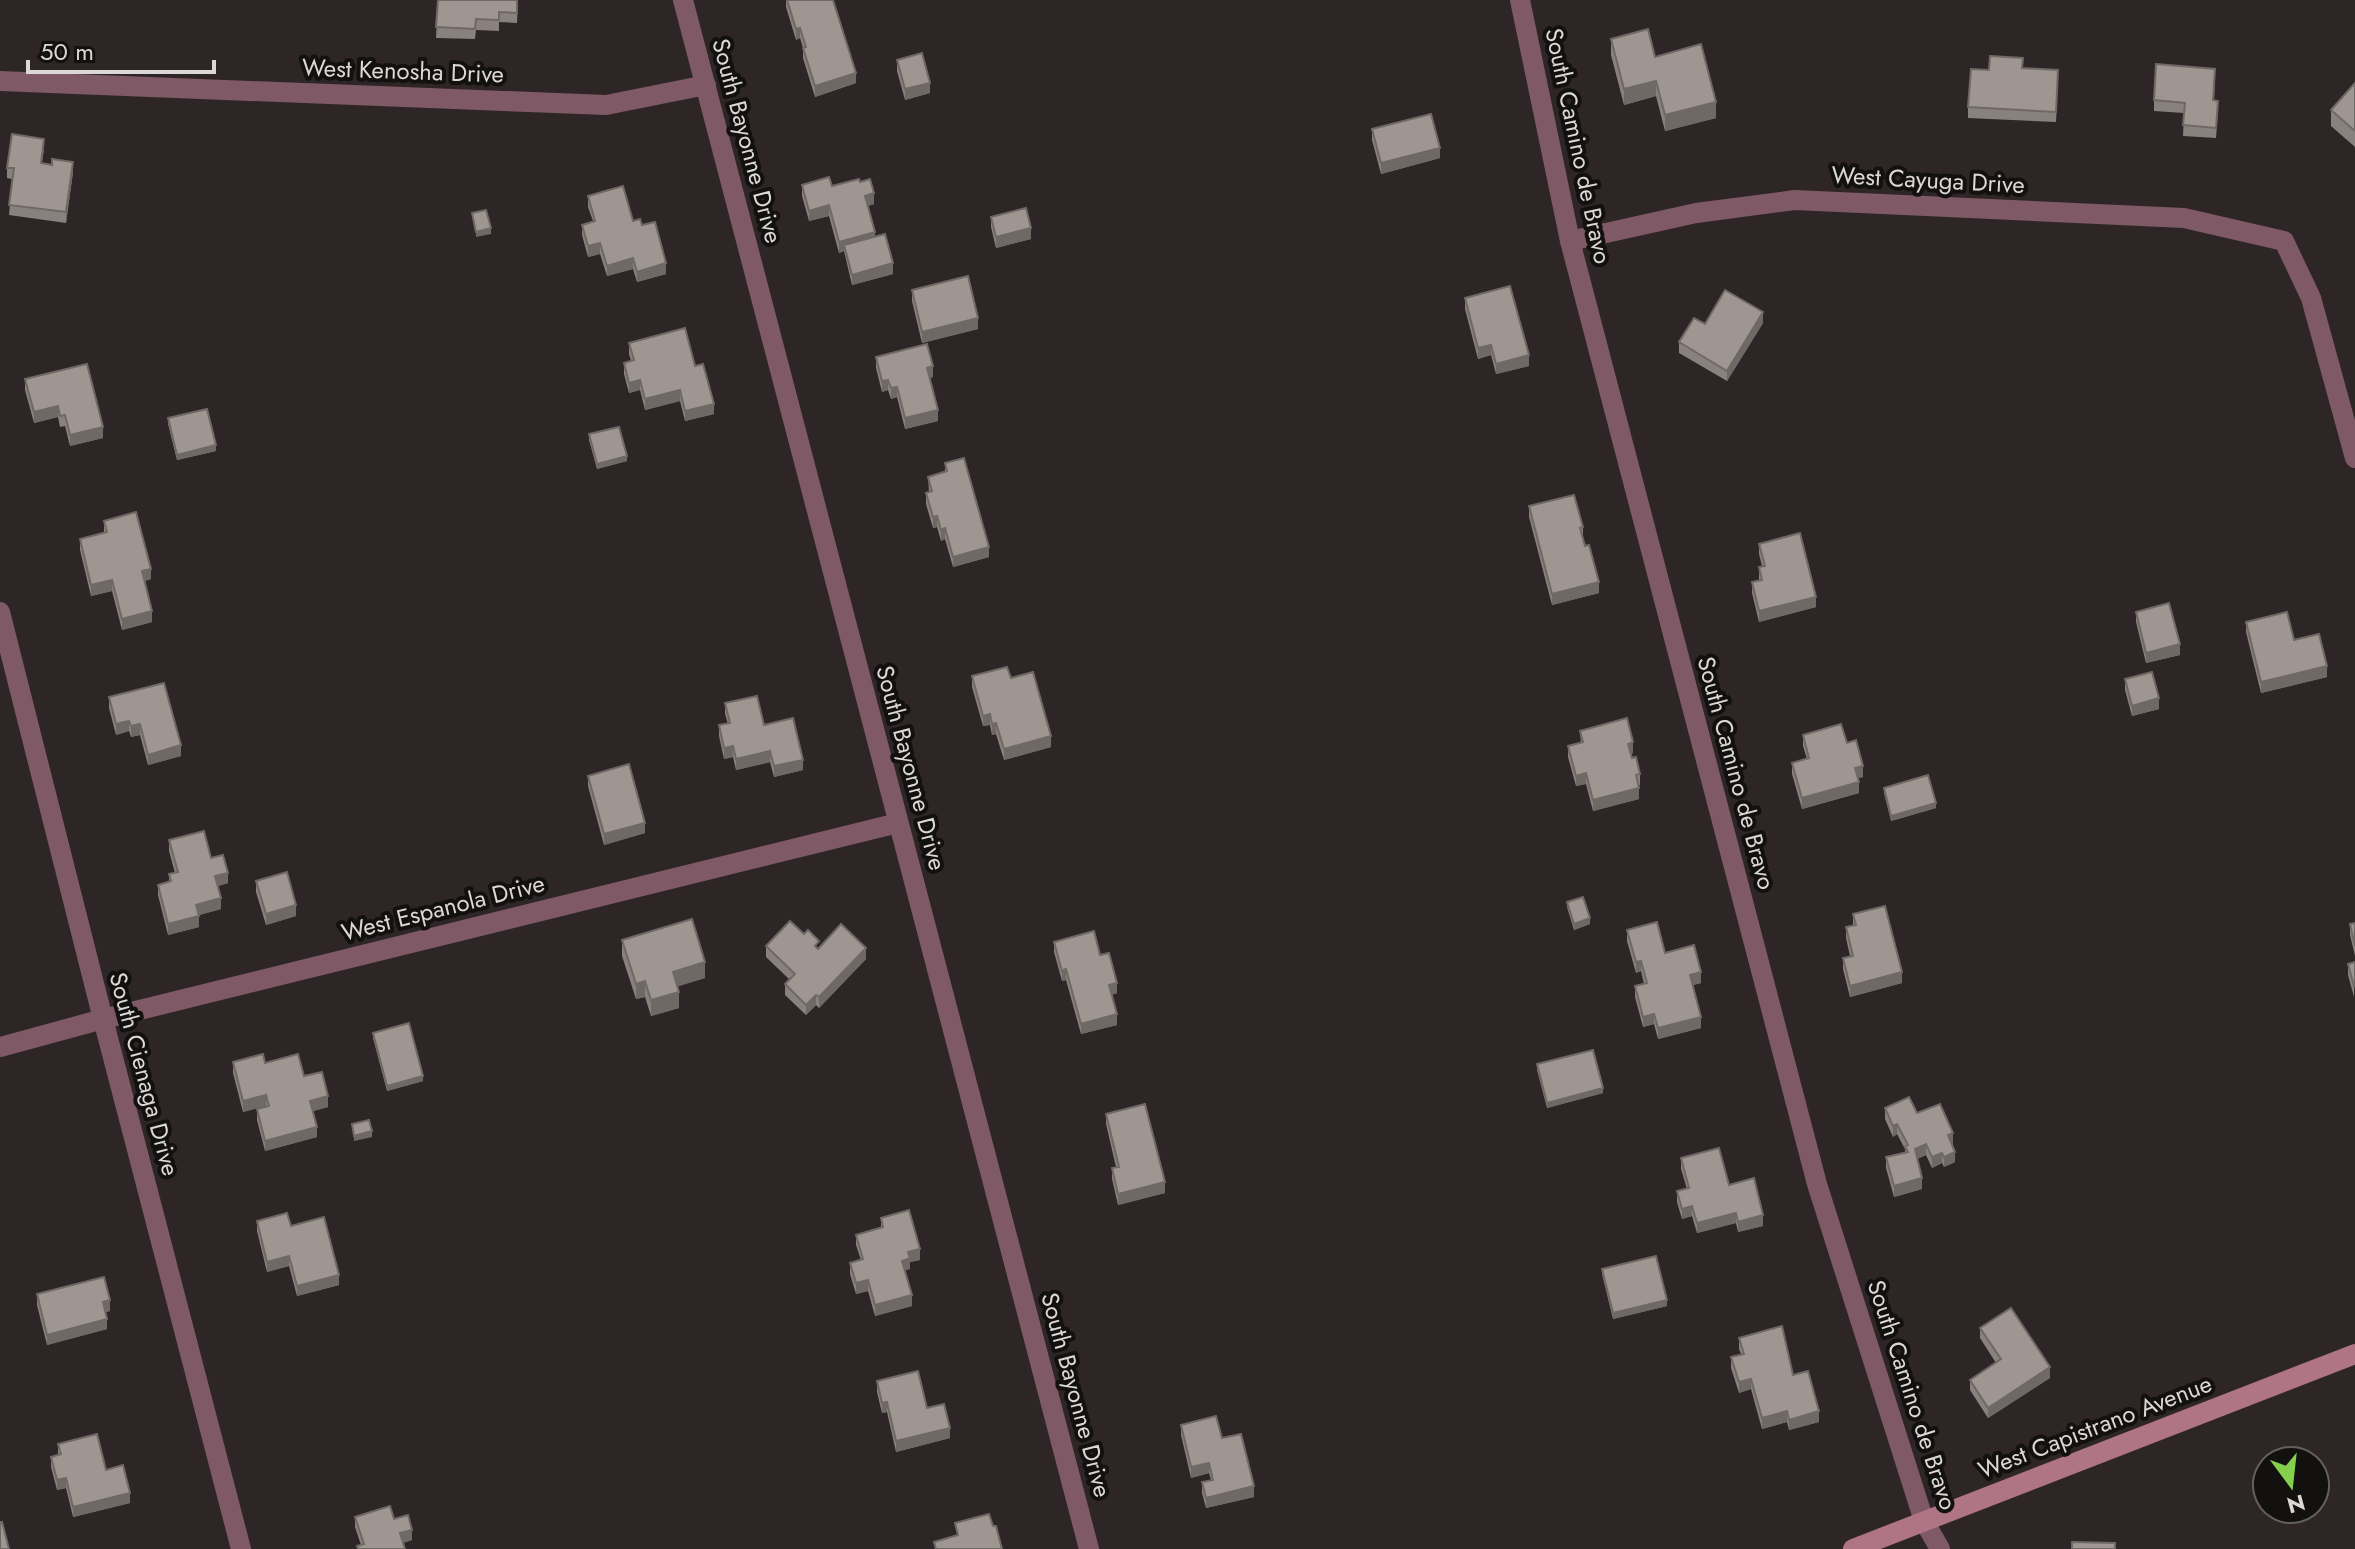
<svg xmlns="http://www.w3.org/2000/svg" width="2355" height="1549" font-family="Jost,sans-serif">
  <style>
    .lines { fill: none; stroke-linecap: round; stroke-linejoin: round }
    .street { stroke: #7f5965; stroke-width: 20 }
    .secondary { stroke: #b07487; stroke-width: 20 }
    .wall { fill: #89817e }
    .shaded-wall { fill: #6f6966 }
    .building { fill: #9f9692; stroke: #6f6966; stroke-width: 2 }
    .labels { text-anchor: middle; stroke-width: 8; stroke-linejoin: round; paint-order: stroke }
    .street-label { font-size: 24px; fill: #ddd8d8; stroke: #131010 }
  </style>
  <rect width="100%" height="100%" fill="#2e2626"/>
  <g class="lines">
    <g class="street">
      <path d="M683,0L1089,1549"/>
      <path d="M1520,0L1570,241L1817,1184L1924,1521L1940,1549"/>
      <path d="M0,81L606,105L706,85"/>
      <path d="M1570,241L1696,213L1795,200L2184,218L2284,241L2311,298L2355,458"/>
      <path d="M0,612L103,1019L241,1549"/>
      <path d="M0,1047L103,1019L898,823"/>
    </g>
    <path class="secondary" d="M1853,1549L2355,1354"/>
  </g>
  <g class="wall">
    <path d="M438,0H518L517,23L499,22V31L476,30L475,39L436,38Z"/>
    <path d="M786,0H833L856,83L815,97L803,58V48L800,38L796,40L786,7Z"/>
    <path d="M1611,39L1716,118L1665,131L1656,96L1624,105L1611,55Z"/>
    <path d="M897,60L930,93L905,100L897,71Z"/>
    <path d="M2023,68L2058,81L2056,122L1968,118V107L1989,70Z"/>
    <path d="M2215,79L2214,100L2218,111L2216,138L2183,136L2184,113L2154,111V100Z"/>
    <path d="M2355,83V147L2331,126V110Z"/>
    <path d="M1372,129L1440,158L1381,174L1372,140Z"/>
    <path d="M44,149L42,163L73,172L66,223L9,215L12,179L7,178V168Z"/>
    <path d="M860,182L874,204L867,206L875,236L893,274L852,285L844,251L839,253L829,216L809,221L802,196V185L832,186Z"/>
    <path d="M588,196L642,225L666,274L637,282L633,269L607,276L600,254L588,257L582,235V225L593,221L588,207Z"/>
    <path d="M991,217L1031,239L996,248L991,227Z"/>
    <path d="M912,290L978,329L922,343L912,301Z"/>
    <path d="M1465,298L1529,366L1496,374L1491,355L1478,359L1465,309Z"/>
    <path d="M1763,323L1727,381L1679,353V342L1705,324Z"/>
    <path d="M629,343L695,366L714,414L685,421L680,401L645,410L640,390L629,393L624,374V363L631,361L629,354Z"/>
    <path d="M876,357L933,377L930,378L938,421L905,429L897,397L891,399L888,390L882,392L876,368Z"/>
    <path d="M25,379L103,438L70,446L65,426L60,427L58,417L34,423L25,390Z"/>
    <path d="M168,418L216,451L177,460L168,424Z"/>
    <path d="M589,434L627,461L597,469L589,440Z"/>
    <path d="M945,463L989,557L953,567L945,539L941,541L937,527L933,528L926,504V493L929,492L928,477L945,472Z"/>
    <path d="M1529,506L1583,527V538L1599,593L1552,605L1529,517Z"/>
    <path d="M104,521L151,579L145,581L152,622L122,630L112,591L91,596L80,550V539L104,533Z"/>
    <path d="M1759,544L1816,607L1759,622L1752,593V582L1759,580V567L1762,566L1759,554Z"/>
    <path d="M2136,612L2180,655L2146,663L2136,622Z"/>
    <path d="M2246,622L2294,640L2327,677L2261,693L2246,632Z"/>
    <path d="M972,676L1011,678L1051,747L1004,760L996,734L992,735L990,725L983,726L972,687Z"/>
    <path d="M2125,679L2159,709L2132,716L2125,690Z"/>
    <path d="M109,697L181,756L148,765L140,735L131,737L129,731L116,735L109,708Z"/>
    <path d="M725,703L764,725L803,770L774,777L770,762L736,770L733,757L724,759L719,736V725L728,724L725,714Z"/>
    <path d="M1580,731L1633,753L1631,754L1640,774V785H1639V799L1593,811L1586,784L1576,786L1568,757V746L1581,743Z"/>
    <path d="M1803,735L1847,743L1863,777L1857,778L1859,793L1802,809L1792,774V763L1807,759L1803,746Z"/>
    <path d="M588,776L645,833L604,845L588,786Z"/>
    <path d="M1884,788L1936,808L1891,821L1884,793Z"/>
    <path d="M169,840L211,858L228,883L218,886L221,909L199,915V927L168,935L158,895V885L169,882V874L175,873L169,851Z"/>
    <path d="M256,881L296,916L266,925L256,892Z"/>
    <path d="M1567,902L1590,924L1574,930L1567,907Z"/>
    <path d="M1853,914L1902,983L1850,997L1843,969V958L1850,956L1846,938V927L1853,926Z"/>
    <path d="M2355,923V956L2350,935V924Z"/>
    <path d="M1627,930L1665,953L1701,983L1693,985L1701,1028L1658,1039L1654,1024L1643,1027L1635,997V986L1644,984L1641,971L1636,973L1627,941Z"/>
    <path d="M622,940L705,978L677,986L679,1008L651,1016L645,997L636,999L622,956Z"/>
    <path d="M1054,942L1100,955L1117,993L1111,995L1117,1025L1081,1034L1066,980L1062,981L1054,952Z"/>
    <path d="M766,946L819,948L866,959L819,1008L816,1005L806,1015L785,995V984L789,979L766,957Z"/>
    <path d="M2355,962L2354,997L2348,975V964Z"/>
    <path d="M373,1033L423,1081L387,1091L373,1038Z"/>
    <path d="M233,1062L265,1063L304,1076L328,1107L313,1111L317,1137L265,1151L257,1120V1109L266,1106L243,1112L233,1073Z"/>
    <path d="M1537,1064L1603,1093L1547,1108L1537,1070Z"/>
    <path d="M1885,1108L1917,1113L1953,1143L1952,1144L1955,1162L1944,1167L1942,1163L1932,1168L1926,1155L1917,1159L1922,1189L1894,1197L1886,1168V1157L1905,1153V1149L1897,1134L1893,1137L1885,1119Z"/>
    <path d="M1106,1114L1165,1193L1118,1205L1112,1179V1168L1116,1167L1106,1124Z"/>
    <path d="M1681,1158L1729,1185L1763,1226L1738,1232L1736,1223L1697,1233L1692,1216L1682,1219L1677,1202V1191L1687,1189L1681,1169Z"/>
    <path d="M881,1218L920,1260L910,1262V1269L905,1270L912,1306L875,1316L868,1291L856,1294L850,1274V1263L861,1260L856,1245V1235L881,1228Z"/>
    <path d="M257,1221L291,1226L339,1285L297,1296L289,1266L267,1272L257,1231Z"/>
    <path d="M1602,1269L1667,1306L1613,1319L1602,1274Z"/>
    <path d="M37,1294L110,1311L105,1312L107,1329L47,1345L37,1305Z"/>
    <path d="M1980,1328L2050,1378L1988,1418L1970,1390V1380L1996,1363L1980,1338Z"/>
    <path d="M1739,1338L1793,1375L1819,1422L1789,1430L1787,1422L1762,1429L1751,1389L1739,1393L1731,1368V1357L1741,1354L1739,1349Z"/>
    <path d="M877,1381L927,1408L950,1438L896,1452L887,1412L882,1413L877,1392Z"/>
    <path d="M1181,1425L1222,1438L1254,1497L1206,1508L1202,1493V1482L1211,1480L1209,1473L1191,1478L1181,1435Z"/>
    <path d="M58,1444L106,1470L130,1503L73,1517L66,1488L57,1490L51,1467V1457L58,1455Z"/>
    <path d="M355,1517L394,1519L412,1540L403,1543L405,1549H357V1546L361,1545L355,1527Z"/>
  </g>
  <g class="shaded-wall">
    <path d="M800,28V38L796,40V29Z"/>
    <path d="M856,73V83L815,97V86Z"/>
    <path d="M1656,81V96L1624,105V89Z"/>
    <path d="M930,83V93L905,100V89Z"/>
    <path d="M1716,102V118L1665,131V115Z"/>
    <path d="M1440,148V158L1381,174V163Z"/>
    <path d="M73,162V172L66,223V212Z"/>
    <path d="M874,193V204L865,207V196Z"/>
    <path d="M829,205V216L809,221V211Z"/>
    <path d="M491,228V234L476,237V232Z"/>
    <path d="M1031,228V239L996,248V237Z"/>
    <path d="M875,232V243L844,245V251L839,253V242Z"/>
    <path d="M600,243V254L588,257V246Z"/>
    <path d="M633,258V269L607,276V266Z"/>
    <path d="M666,263V274L637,282V272Z"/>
    <path d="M893,263V274L852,285V275Z"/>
    <path d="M1763,312V323L1727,381V371Z"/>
    <path d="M978,318V329L922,343V332Z"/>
    <path d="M1491,345V355L1478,359V348Z"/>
    <path d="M1529,355V366L1496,374V364Z"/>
    <path d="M933,366V377L927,378V368Z"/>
    <path d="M640,380V390L629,393V383Z"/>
    <path d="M888,380V390L882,392V381Z"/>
    <path d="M897,387V397L891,399V388Z"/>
    <path d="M680,390V401L645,410V399Z"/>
    <path d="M714,404V414L685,421V411Z"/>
    <path d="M58,406V417L34,423V412Z"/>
    <path d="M938,410V421L905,429V418Z"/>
    <path d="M103,427V438L70,446V435Z"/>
    <path d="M216,445V451L177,460V455Z"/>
    <path d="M627,456V461L597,469V464Z"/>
    <path d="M937,516V527L933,528V517Z"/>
    <path d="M945,528V539L941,541V530Z"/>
    <path d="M989,547V557L953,567V557Z"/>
    <path d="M151,569V579L142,581V571Z"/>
    <path d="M112,580V591L91,596V585Z"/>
    <path d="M1599,582V593L1552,605V594Z"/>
    <path d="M1816,597V607L1759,622V611Z"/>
    <path d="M152,611V622L122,630V619Z"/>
    <path d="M2180,644V655L2146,663V653Z"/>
    <path d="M2327,666V677L2261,693V682Z"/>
    <path d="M2159,698V709L2132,716V706Z"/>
    <path d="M990,714V725L983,726V716Z"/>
    <path d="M129,721V731L116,735V724Z"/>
    <path d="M996,723V734L992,735V724Z"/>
    <path d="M140,724V735L131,737V726Z"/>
    <path d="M1051,736V747L1004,760V749Z"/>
    <path d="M1633,742V753L1628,754V744Z"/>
    <path d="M181,745V756L148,765V755Z"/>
    <path d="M733,746V757L724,759V748Z"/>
    <path d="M770,751V762L736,770V759Z"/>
    <path d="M803,760V770L774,777V766Z"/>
    <path d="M1863,766V777L1855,779V768Z"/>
    <path d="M1586,773V784L1576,786V776Z"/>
    <path d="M1859,782V793L1802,809V798Z"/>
    <path d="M1639,788V799L1593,811V800Z"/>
    <path d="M1936,803V808L1891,821V816Z"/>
    <path d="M645,823V833L604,845V834Z"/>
    <path d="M228,873V883L215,887V876Z"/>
    <path d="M221,898V909L196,916V905Z"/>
    <path d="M296,905V916L266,925V914Z"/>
    <path d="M199,916V927L168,935V924Z"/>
    <path d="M1590,918V924L1574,930V924Z"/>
    <path d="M866,948V959L819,1008V997Z"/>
    <path d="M1641,961V971L1636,973V962Z"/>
    <path d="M705,962V978L673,988V972Z"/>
    <path d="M1066,969V980L1062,981V971Z"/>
    <path d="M1701,972V983L1690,986V975Z"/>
    <path d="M1902,972V983L1850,997V986Z"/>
    <path d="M645,981V997L636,999V984Z"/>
    <path d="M1117,983V993L1109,996V985Z"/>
    <path d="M679,992V1008L651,1016V1000Z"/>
    <path d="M816,995V1005L806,1015V1005Z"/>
    <path d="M1117,1014V1025L1081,1034V1024Z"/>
    <path d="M1654,1014V1024L1643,1027V1017Z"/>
    <path d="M1701,1017V1028L1658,1039V1028Z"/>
    <path d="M423,1076V1081L387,1091V1086Z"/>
    <path d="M1603,1088V1093L1547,1108V1103Z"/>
    <path d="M266,1095V1106L243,1112V1101Z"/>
    <path d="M328,1096V1107L310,1112V1101Z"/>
    <path d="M1897,1124V1134L1893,1137V1126Z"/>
    <path d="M317,1127V1137L265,1151V1141Z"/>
    <path d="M372,1131V1137L354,1141V1136Z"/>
    <path d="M1953,1133V1143L1948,1145V1135Z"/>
    <path d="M1926,1144V1155L1915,1160V1149Z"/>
    <path d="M1955,1152V1162L1944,1167V1157Z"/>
    <path d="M1942,1153V1163L1932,1168V1157Z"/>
    <path d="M1922,1178V1189L1894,1197V1186Z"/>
    <path d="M1165,1182V1193L1118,1205V1194Z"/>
    <path d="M1692,1206V1216L1682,1219V1209Z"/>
    <path d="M1736,1213V1223L1697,1233V1223Z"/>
    <path d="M1763,1215V1226L1738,1232V1222Z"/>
    <path d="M920,1249V1260L910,1262V1269L902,1271V1261L908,1252Z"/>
    <path d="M289,1256V1266L267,1272V1262Z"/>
    <path d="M339,1275V1285L297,1296V1286Z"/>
    <path d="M868,1280V1291L856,1294V1283Z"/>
    <path d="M912,1295V1306L875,1316V1305Z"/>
    <path d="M110,1300V1311L103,1313V1302Z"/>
    <path d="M1667,1300V1306L1613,1319V1313Z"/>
    <path d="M107,1319V1329L47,1345V1335Z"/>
    <path d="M2050,1367V1378L1988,1418V1408Z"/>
    <path d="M1751,1379V1389L1739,1393V1382Z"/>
    <path d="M887,1402V1412L882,1413V1403Z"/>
    <path d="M1787,1411V1422L1762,1429V1418Z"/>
    <path d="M1819,1411V1422L1789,1430V1420Z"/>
    <path d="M950,1428V1438L896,1452V1441Z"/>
    <path d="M1209,1463V1473L1191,1478V1467Z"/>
    <path d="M66,1478V1488L57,1490V1480Z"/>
    <path d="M1254,1486V1497L1206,1508V1498Z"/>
    <path d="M130,1493V1503L73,1517V1507Z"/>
    <path d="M412,1530V1540L400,1544V1533Z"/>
  </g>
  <g class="building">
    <path d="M438,0H517V13L499,12V20L476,19L475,29L436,27Z"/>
    <path d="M787,0H833L856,73L815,86L803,48L806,47L800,28L796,29Z"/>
    <path d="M1648,29L1655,57L1701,44L1716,102L1665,115L1656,81L1624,89L1611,39Z"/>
    <path d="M922,53L930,83L905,89L897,60Z"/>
    <path d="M1990,56L2023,58L2022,68L2058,70L2056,112L1968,107L1971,69L1989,70Z"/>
    <path d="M2156,64L2215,69L2213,100L2218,101L2216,128L2183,125L2185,103L2154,100Z"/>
    <path d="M2355,83V131L2331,110Z"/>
    <path d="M1431,114L1440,148L1381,163L1372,129Z"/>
    <path d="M12,134L44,139L41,163L52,165V159L73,162L66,212L9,205L14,168H7Z"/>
    <path d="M829,177L832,186L859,179L860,182L870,179L874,193L865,196L875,232L839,242L829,205L809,211L802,185Z"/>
    <path d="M623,186L633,221L640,219L642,225L655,222L666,263L637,272L633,258L607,266L600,243L588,246L582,225L595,221L588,196Z"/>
    <path d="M1026,208L1031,228L996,237L991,217Z"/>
    <path d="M486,210L491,228L476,232L472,213Z"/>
    <path d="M885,234L893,263L852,275L844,245Z"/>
    <path d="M968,276L978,318L922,332L912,290Z"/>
    <path d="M1510,286L1529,355L1496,364L1491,345L1478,348L1465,298Z"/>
    <path d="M1725,290L1763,312L1727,371L1679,342L1694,318L1705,324Z"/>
    <path d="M685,328L695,366L703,364L714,404L685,411L680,390L645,399L640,380L629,383L624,363L634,360L629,343Z"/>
    <path d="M927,344L933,366L927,368L938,410L905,418L897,387L891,388L888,380L882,381L876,357Z"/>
    <path d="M87,364L103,427L70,435L65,415L60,416L58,406L34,412L25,379Z"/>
    <path d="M207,409L216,445L177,455L168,418Z"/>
    <path d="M619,427L627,456L597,464L589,434Z"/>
    <path d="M964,458L989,547L953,557L945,528L941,530L937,516L933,517L926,493L932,491L928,477L947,471L945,463Z"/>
    <path d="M1574,495L1583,527L1580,528L1585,546L1589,545L1599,582L1552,594L1529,506Z"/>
    <path d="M136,512L151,569L142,571L152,611L122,619L112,580L91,585L80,539L107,532L104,521Z"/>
    <path d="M1800,533L1816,597L1759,611L1752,582L1762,580L1759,567L1765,566L1759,544Z"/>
    <path d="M2169,603L2180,644L2146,653L2136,612Z"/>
    <path d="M2287,612L2294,640L2319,634L2327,666L2261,682L2246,622Z"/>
    <path d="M1007,667L1011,678L1033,672L1051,736L1004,749L996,723L992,724L990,714L983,716L972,676Z"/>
    <path d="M2152,672L2159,698L2132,706L2125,679Z"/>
    <path d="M164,683L181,745L148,755L140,724L131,726L129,721L116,724L109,697Z"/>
    <path d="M757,696L764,725L793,718L803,760L774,766L770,751L736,759L733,746L724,748L719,725L730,723L725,703Z"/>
    <path d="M1627,718L1633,742L1628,744L1632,758L1636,757L1640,774L1636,775L1639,788L1593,800L1586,773L1576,776L1568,746L1583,742L1580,731Z"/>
    <path d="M1841,724L1847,743L1856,740L1863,766L1855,768L1859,782L1802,798L1792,763L1809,758L1803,735Z"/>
    <path d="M629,764L645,823L604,834L588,776Z"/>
    <path d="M1928,775L1936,803L1891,816L1884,788Z"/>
    <path d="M204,831L211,858L223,855L228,873L215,876L221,898L196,905L199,916L168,924L158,885L171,881L169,874L178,872L169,840Z"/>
    <path d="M287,872L296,905L266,914L256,881Z"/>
    <path d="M1583,897L1590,918L1574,924L1567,902Z"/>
    <path d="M1885,906L1902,972L1850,986L1843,958L1853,956L1846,927L1856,925L1853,914Z"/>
    <path d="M692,919L705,962L673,972L679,992L651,1000L645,981L636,984L622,940Z"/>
    <path d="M790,921L804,934L808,930L819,941L815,946L818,949L841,924L866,948L819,997L816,995L806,1005L785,984L795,974L766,946Z"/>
    <path d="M1657,922L1665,953L1694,945L1701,972L1690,975L1701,1017L1658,1028L1654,1014L1643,1017L1635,986L1647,983L1641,961L1636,962L1627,930Z"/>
    <path d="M2355,923V946L2350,924Z"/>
    <path d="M1094,931L1100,955L1109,953L1117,983L1109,985L1117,1014L1081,1024L1066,969L1062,971L1054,942Z"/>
    <path d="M2355,962V986H2354L2348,964Z"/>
    <path d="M409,1023L423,1076L387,1086L373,1033Z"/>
    <path d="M1593,1050L1603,1088L1547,1103L1537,1064Z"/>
    <path d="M263,1054L265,1063L298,1054L304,1076L322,1072L328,1096L310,1101L317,1127L265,1141L257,1109L269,1106L266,1095L243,1101L233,1062Z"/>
    <path d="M1909,1097L1917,1113L1940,1104L1953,1133L1948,1135L1955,1152L1944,1157L1942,1153L1932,1157L1926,1144L1915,1149L1922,1178L1894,1186L1886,1157L1908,1152L1905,1147L1908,1145L1897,1124L1893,1126L1885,1108Z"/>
    <path d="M1145,1104L1165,1182L1118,1194L1112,1168L1119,1167L1106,1114Z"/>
    <path d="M369,1120L372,1131L354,1136L352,1124Z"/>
    <path d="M1719,1148L1729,1185L1754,1178L1763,1215L1738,1222L1736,1213L1697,1223L1692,1206L1682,1209L1677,1191L1689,1188L1681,1158Z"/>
    <path d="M909,1210L920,1249L908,1252L910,1258L902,1261L912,1295L875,1305L868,1280L856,1283L850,1263L863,1259L856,1235L883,1227L881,1218Z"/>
    <path d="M287,1213L291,1226L324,1217L339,1275L297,1286L289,1256L267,1262L257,1221Z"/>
    <path d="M1656,1256L1667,1300L1613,1313L1602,1269Z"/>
    <path d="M104,1277L110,1300L103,1302L107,1319L47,1335L37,1294Z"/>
    <path d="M2011,1308L2050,1367L1988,1408L1970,1380L2001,1359L1980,1328Z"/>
    <path d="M1782,1326L1793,1375L1808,1371L1819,1411L1789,1420L1787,1411L1762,1418L1751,1379L1739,1382L1731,1357L1744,1354L1739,1338Z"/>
    <path d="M918,1371L927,1408L944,1404L950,1428L896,1441L887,1402L882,1403L877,1381Z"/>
    <path d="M1216,1416L1222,1438L1241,1434L1254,1486L1206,1498L1202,1482L1213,1480L1209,1463L1191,1467L1181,1425Z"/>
    <path d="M97,1434L106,1470L123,1465L130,1493L73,1507L66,1478L57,1480L51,1457L61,1454L58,1444Z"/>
    <path d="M390,1506L394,1519L408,1515L412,1530L400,1533L405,1549H358L357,1546L364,1544L355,1517Z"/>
    <path d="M989,1514L993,1526H996L1002,1549H936L934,1542L958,1535L955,1523Z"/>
    <path d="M0,1522H2L9,1549H0Z"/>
    <path d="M2072,1542L2115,1543V1549H2072Z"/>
  </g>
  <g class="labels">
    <g class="street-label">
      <text transform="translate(403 71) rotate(2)" y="8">West Kenosha Drive</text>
      <text transform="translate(747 141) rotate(75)" y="8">South Bayonne Drive</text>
      <text transform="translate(1578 146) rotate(78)" y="8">South Camino de Bravo</text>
      <text transform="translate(1928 180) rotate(3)" y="8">West Cayuga Drive</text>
      <text transform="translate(911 768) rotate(75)" y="8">South Bayonne Drive</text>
      <text transform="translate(1736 773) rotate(75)" y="8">South Camino de Bravo</text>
      <text transform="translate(443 908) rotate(-14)" y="8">West Espanola Drive</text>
      <text transform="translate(144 1074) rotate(75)" y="8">South Cienaga Drive</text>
      <text transform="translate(1076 1395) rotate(75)" y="8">South Bayonne Drive</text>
      <text transform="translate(1912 1395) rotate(72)" y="8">South Camino de Bravo</text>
      <text transform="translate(2095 1427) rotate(-21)" y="8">West Capistrano Avenue</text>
    </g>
  </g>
  <g transform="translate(2291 1485) rotate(165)"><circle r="38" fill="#131010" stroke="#646060" stroke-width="2"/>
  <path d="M0-6L14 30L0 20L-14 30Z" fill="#84d04d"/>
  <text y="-12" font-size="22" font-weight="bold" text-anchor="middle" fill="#ddd8d8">N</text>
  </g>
  <path d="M28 60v12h186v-12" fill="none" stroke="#ddd8d8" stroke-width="4"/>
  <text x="40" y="60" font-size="24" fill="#ddd8d8" stroke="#131010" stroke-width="6" paint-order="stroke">50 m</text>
</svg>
